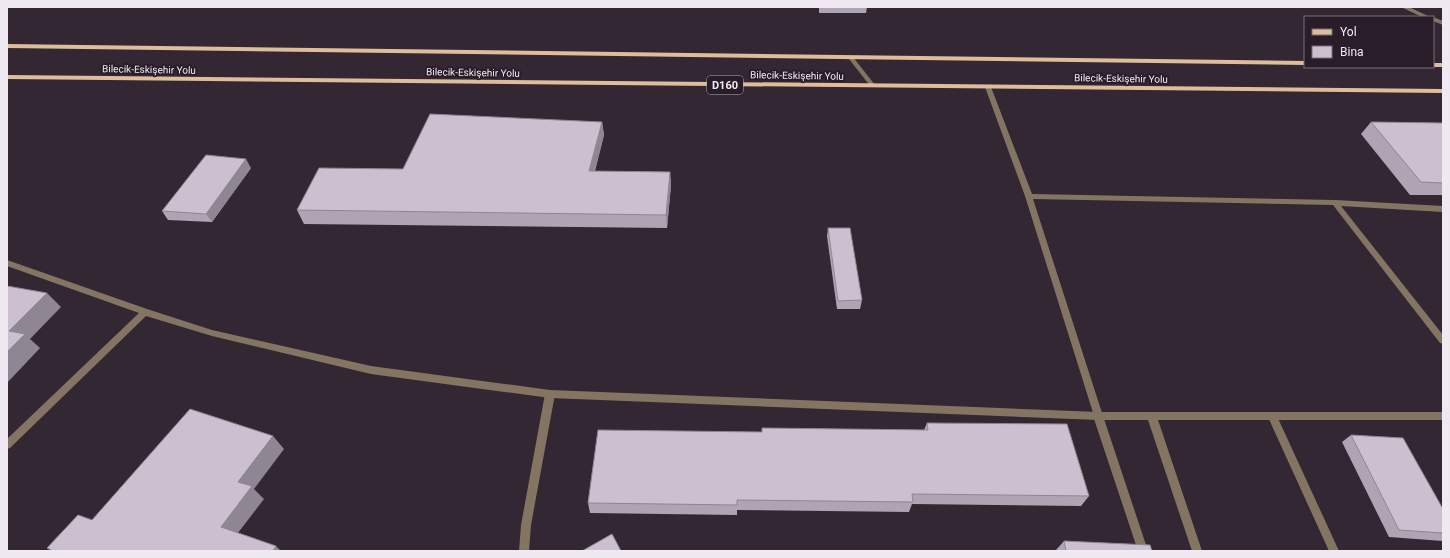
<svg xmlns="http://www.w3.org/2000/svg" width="1450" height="558" font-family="Roboto,sans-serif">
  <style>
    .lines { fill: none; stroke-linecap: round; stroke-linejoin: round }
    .service { fill: #847563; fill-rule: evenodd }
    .minor { fill: #847563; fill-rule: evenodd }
    .tertiary { fill: #847563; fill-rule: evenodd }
    .primary { fill: #debe9a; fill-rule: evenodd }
    .wall { fill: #afa4b3 }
    .shaded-wall { fill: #8e8692 }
    .building { fill: #cbbfd0; stroke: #8e8692 }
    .labels { text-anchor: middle; stroke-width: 4; stroke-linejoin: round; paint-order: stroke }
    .far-street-label { font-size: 10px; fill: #f1e9f1; stroke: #281d29 }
    .shield { fill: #281d29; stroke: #b5acb5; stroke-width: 1 }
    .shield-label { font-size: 11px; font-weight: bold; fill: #f1e9f1 }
  </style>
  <rect width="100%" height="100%" fill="#322733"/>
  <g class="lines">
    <g class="service">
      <path d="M550,390L553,391L555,394L531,525L529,551H519L521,525L545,394L547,391Z"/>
      <path d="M1098,412L1101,413L1103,416L1148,551H1138L1093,416L1095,413Z"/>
    </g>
    <g class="minor">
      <path d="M1401,7H1409L1430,17H1422Z"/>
      <path d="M1433,17L1443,21V25L1433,21Z"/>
      <path d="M851,56L853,57L875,85V87H871L849,59V57Z"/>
      <path d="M988,85L991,87L1032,194L1335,200L1443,206V212L1341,206L1443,335V344L1440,343L1333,205L1033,199L1103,416L1101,419L1098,420L1095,419L1025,196L985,87Z"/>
      <path d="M1152,413L1155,414L1157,417L1202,551H1192L1147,417L1149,414Z"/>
      <path d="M1273,413L1276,414L1339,551H1329L1268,417L1270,414Z"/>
    </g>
    <path class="tertiary" d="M7,260L147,309L212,330L371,366L550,390L1098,412H1443V420H1098L550,398L371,374L212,336L146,316L10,448L7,449V439L139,313L7,266Z"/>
    <g class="primary">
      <path d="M7,44L1305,61V65L7,48Z"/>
      <path d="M1433,63H1443V67H1432Z"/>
      <path d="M7,75L1443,89V93L7,79Z"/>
    </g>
  </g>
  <g class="wall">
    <path d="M819,7H867L866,13H819Z"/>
    <path d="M602,122L604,135L595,171L670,172L671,185L667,228L304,224L297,210L403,169Z"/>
    <path d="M1371,122L1443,123V195H1410L1361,134Z"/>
    <path d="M251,168L212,222L168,220L162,211Z"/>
    <path d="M828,228L862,300L860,309H837L827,236Z"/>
    <path d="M927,423L1089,496L1081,506L912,504L909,512L737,510V515L590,513L588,503L762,432V428L924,430Z"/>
    <path d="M1351,435L1443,509V541L1389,537L1342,442Z"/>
    <path d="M1064,541L1152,551H1056V550Z"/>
  </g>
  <g class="shaded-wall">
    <path d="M602,122L604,135L591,185L589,171Z"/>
    <path d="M246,159L251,168L212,222L206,214Z"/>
    <path d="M670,172L671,185L667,228L666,215Z"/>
    <path d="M47,293L61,307L30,339L40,348L7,383V352L9,331Z"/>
    <path d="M273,436L284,449L254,489L264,499L234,538L221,527L238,482Z"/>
    <path d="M276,546L281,551H273Z"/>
  </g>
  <g class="building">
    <path d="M430,114L602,122L589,171L670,172L666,215L297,210L319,168L403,169Z"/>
    <path d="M1371,122L1443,123V183L1421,182Z"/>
    <path d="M206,155L246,159L206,214L162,211Z"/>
    <path d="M828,228H850L862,300L838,301Z"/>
    <path d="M7,286L47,293L9,331L25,334L7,352Z"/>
    <path d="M190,409L273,436L238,482L252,486L221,527L276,546L273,551H53L47,548L78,515L92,520Z"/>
    <path d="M927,423L1067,424L1089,496L912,494L913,502L737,500V505L588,503L598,430L762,432V428L928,430Z"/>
    <path d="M1351,435L1403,438L1443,509V533L1399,530Z"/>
    <path d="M612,534L621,551H582Z"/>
    <path d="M1064,541L1150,545L1152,551H1066Z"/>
  </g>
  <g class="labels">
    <g class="far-street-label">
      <text transform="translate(149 69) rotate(1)" y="4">Bilecik-Eskişehir Yolu</text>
      <text transform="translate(473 72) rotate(1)" y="4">Bilecik-Eskişehir Yolu</text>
      <text transform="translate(797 75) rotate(1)" y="4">Bilecik-Eskişehir Yolu</text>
      <text transform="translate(1121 78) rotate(1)" y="4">Bilecik-Eskişehir Yolu</text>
    </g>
    <rect class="shield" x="707" y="76" width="36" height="18" rx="3"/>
    <g class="shield-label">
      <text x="725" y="89">D160</text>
    </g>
  </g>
  <rect width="1450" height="558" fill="none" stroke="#f1e9f1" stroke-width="16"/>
  <rect x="1304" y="16" width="130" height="52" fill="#281d29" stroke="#786f79"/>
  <rect x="1312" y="29" width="20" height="6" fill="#debe9a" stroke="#786f79"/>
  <text x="1340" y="36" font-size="12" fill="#f1e9f1">Yol</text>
  <rect x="1312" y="46" width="20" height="12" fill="#cbbfd0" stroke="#786f79"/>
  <text x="1340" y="56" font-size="12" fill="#f1e9f1">Bina</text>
</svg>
